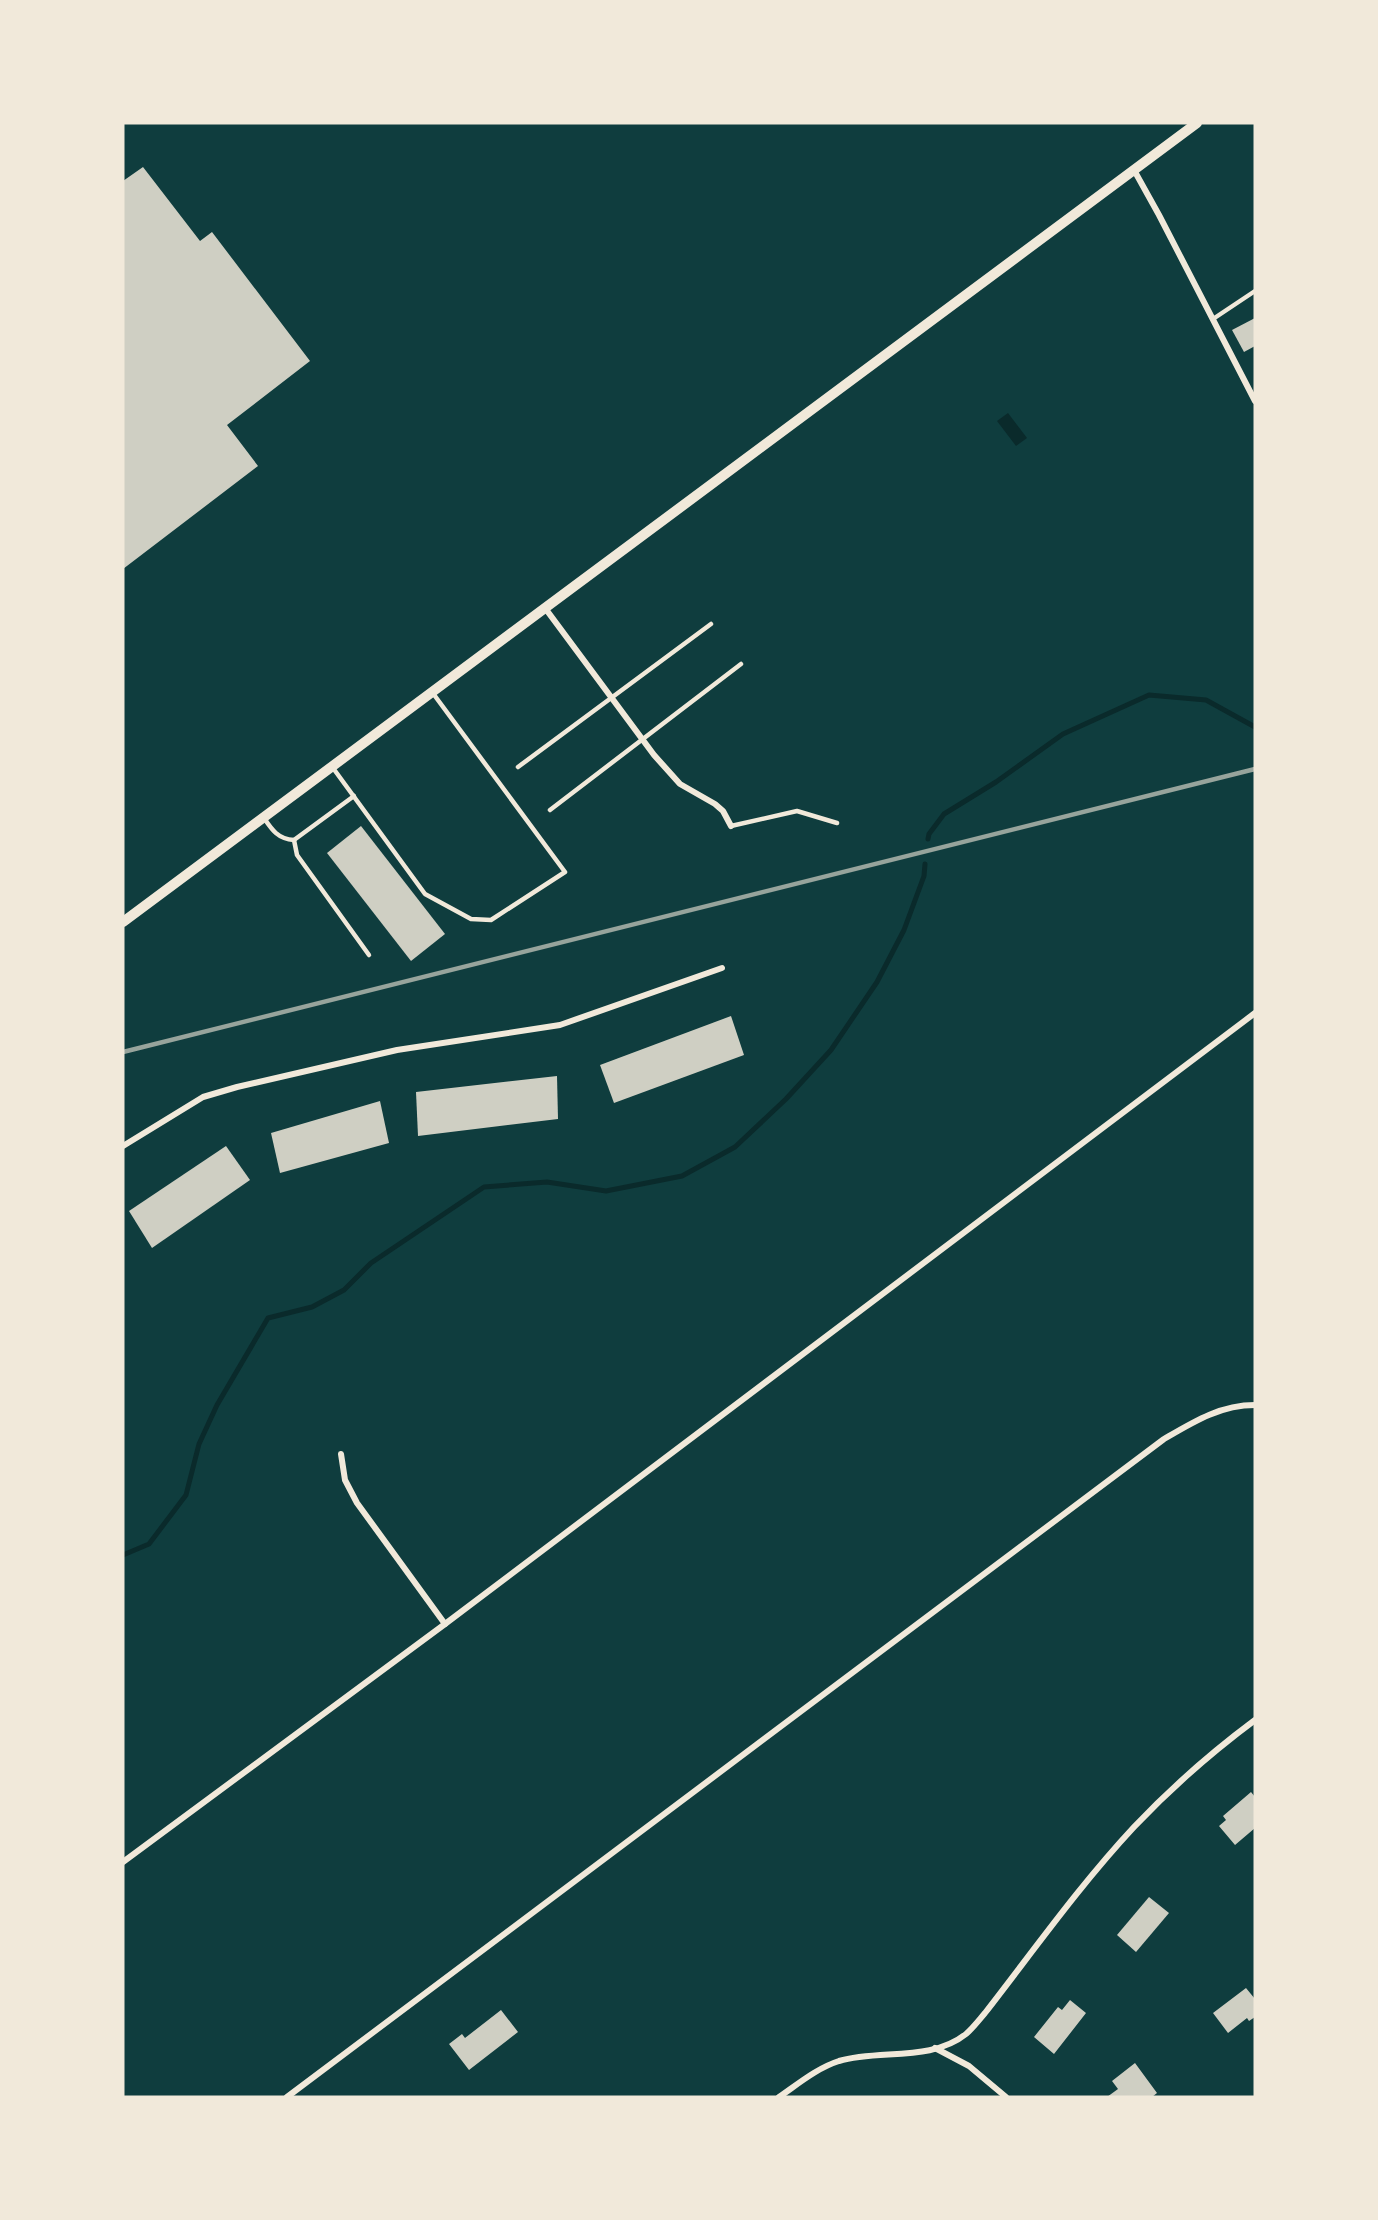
<svg xmlns="http://www.w3.org/2000/svg" width="1378" height="2220" font-family="'Roboto Serif',serif">
  <style>
    .water { fill: #0a2a2b }
    .lines { fill: none; stroke-linecap: round; stroke-linejoin: round }
    .stream { stroke: #0a2a2b; stroke-width: 5 }
    .building { fill: #cfcfc3 }
    .service { stroke: #f1e9da; stroke-width: 4.5 }
    .minor { stroke: #f1e9da; stroke-width: 6 }
    .tertiary { stroke: #f1e9da; stroke-width: 10 }
    .rail { stroke: #97a49c; stroke-width: 4.5 }
  </style>
  <rect width="100%" height="100%" fill="#0f3d3e"/>
  <path class="water" d="M1008,413L1027,438L1016,446L997,421Z"/>
  <g class="lines">
    <g class="stream">
      <path d="M928,839L929,834L944,814L996,782L1063,734L1149,695L1206,700L1255,727"/>
      <path d="M123,1555L149,1544L186,1495L199,1444L217,1405L268,1318L312,1307L344,1290L371,1263L484,1187L547,1182L606,1191L682,1176L735,1147L786,1099L831,1050L877,982L904,930L924,876L925,864"/>
    </g>
  </g>
  <g class="building">
    <path d="M143,167L200,241L212,232L310,361L227,425L258,466L123,569V181Z"/>
    <path d="M1255,318V346L1244,352L1232,330Z"/>
    <path d="M361,826L445,934L411,961L327,853Z"/>
    <path d="M731,1016L744,1055L614,1103L600,1065Z"/>
    <path d="M557,1076L558,1119L418,1136L416,1092Z"/>
    <path d="M380,1101L389,1143L280,1173L271,1133Z"/>
    <path d="M226,1146L250,1180L152,1248L129,1211Z"/>
    <path d="M1251,1792L1255,1797V1828L1235,1845L1219,1826L1226,1820L1223,1816Z"/>
    <path d="M1149,1897L1169,1913L1136,1952L1117,1935Z"/>
    <path d="M1246,1988L1255,1999V2017L1249,2021L1247,2018L1228,2033L1213,2013Z"/>
    <path d="M1070,2000L1086,2013L1054,2054L1034,2037L1058,2007L1062,2010Z"/>
    <path d="M501,2010L518,2032L469,2070L449,2044L462,2034L465,2038Z"/>
    <path d="M1135,2063L1157,2093L1152,2097H1107L1118,2089L1112,2081Z"/>
  </g>
  <g class="lines">
    <g class="service">
      <path d="M1213,319L1255,291"/>
      <path d="M518,767L711,624"/>
      <path d="M333,768L425,894L471,919L491,920L565,872L432,692"/>
      <path d="M550,810L741,664"/>
      <path d="M264,818C272,830 278,839 294,840L354,796"/>
      <path d="M731,826L797,811L837,823"/>
      <path d="M294,840L297,855L369,955"/>
    </g>
    <g class="minor">
      <path d="M1134,170L1159,215L1255,401"/>
      <path d="M545,608L654,755L680,784L715,804L723,811L731,826"/>
      <path d="M123,1146L203,1097L237,1087L397,1050L560,1025L722,968"/>
      <path d="M341,1454L345,1480L357,1503L445,1624"/>
      <path d="M123,1862L445,1624L1255,1013"/>
      <path d="M935,2048L969,2066L1006,2097"/>
      <path d="M287,2097L1164,1439C1193,1422 1220,1405 1255,1405"/>
      <path d="M779,2097C798,2084 817,2068 839,2061C880,2049 931,2062 966,2034C973,2028 979,2020 985,2013C1034,1950 1080,1885 1134,1827C1171,1788 1212,1752 1255,1720"/>
    </g>
    <path class="tertiary" d="M123,922L1197,123"/>
    <path class="rail" d="M123,1052L1255,769"/>
  </g>
  <rect width="1378" height="2220" fill="none" stroke="#f1e9da" stroke-width="249"/>
</svg>
